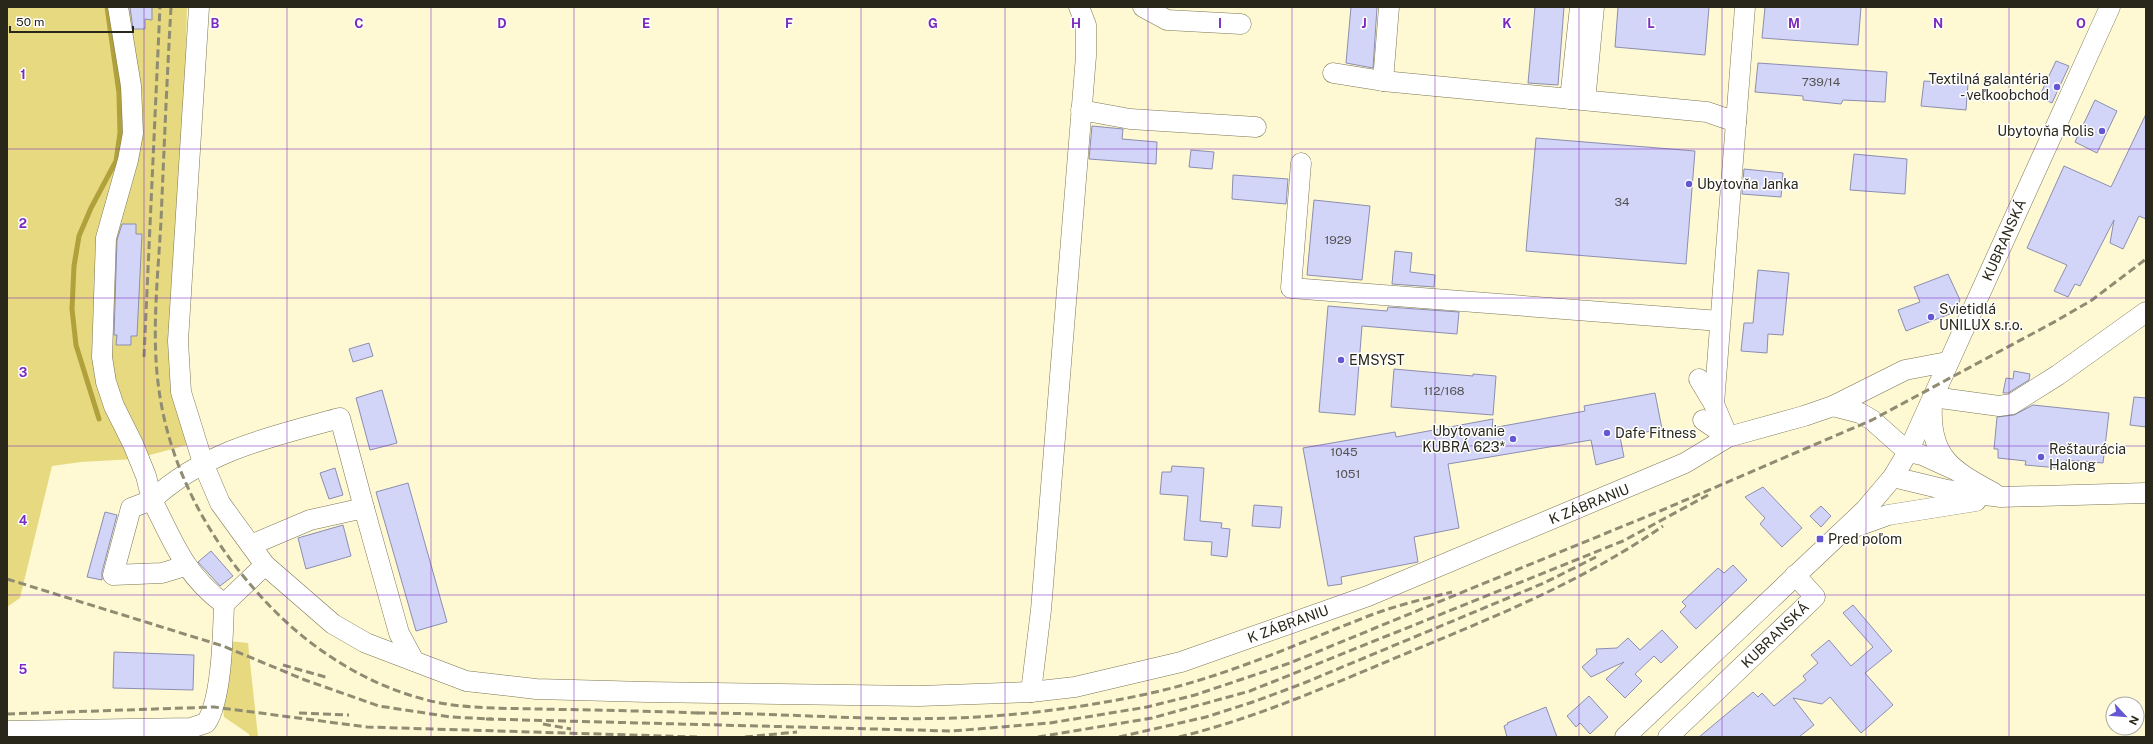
<svg xmlns="http://www.w3.org/2000/svg" width="2153" height="744" font-family="'Public Sans',sans-serif">
  <style>
    .green { fill: #e6d980 }
    .lines { fill: none; stroke-linecap: round; stroke-linejoin: round }
    .stream { stroke: #b0a13b; stroke-width: 5 }
    .building { fill: #d2d4f8; stroke: #8c8eb0 }
    .minor-casing { stroke: #7b7654; stroke-width: 21 }
    .minor { stroke: #fff; stroke-width: 20 }
    .rail { stroke: #8f8c72; stroke-width: 3; stroke-dasharray: 8 4; stroke-linecap: butt }
    .grid { fill: none; stroke: #7b2cbf; stroke-width: 1; stroke-opacity: 0.55 }
    .poi-dot { fill: #6358d1; stroke: #fff; stroke-width: 1.5 }
    .labels { text-anchor: middle; stroke-width: 3; stroke-linejoin: round; paint-order: stroke }
    .number-label { font-size: 12px; fill: #535251 }
    .poi-label { font-size: 14px; fill: #292719; stroke: #fff; text-anchor: start }
    .street-label { font-size: 14px; fill: #292719; stroke: #fff }
    .grid-label { font-size: 13px; text-anchor: middle; font-weight: bold; fill: #7b2cbf; stroke: #fff; stroke-width: 3; stroke-linejoin: round; paint-order: stroke }
  </style>
  <rect width="100%" height="100%" fill="#fef9d3"/>
  <g class="green">
    <path d="M7,7H187L178,390L187,445L135,459L81,462L52,466L20,598L7,607Z"/>
    <path d="M229,641L248,643L258,737H250L249,734L224,717L222,700Z"/>
  </g>
  <g class="lines">
    <path class="stream" d="M99,419L76,345L72,309L74,266L79,236L91,208L116,161L120,133L119,93L107,7"/>
  </g>
  <g class="building">
    <path d="M130,7H152V20L145,19V29H133Z"/>
    <path d="M1351,7H1377L1373,68L1346,63Z"/>
    <path d="M1535,7H1564L1558,85L1528,83Z"/>
    <path d="M1618,7H1709L1705,55L1615,47Z"/>
    <path d="M1765,7H1861L1858,45L1762,38Z"/>
    <path d="M2056,61L2069,66L2052,103L2039,97Z"/>
    <path d="M1758,63L1887,72L1885,102L1843,100L1841,104L1803,100V96L1755,92Z"/>
    <path d="M1924,81L1968,84L1966,110L1921,106Z"/>
    <path d="M2095,100L2117,111L2097,153L2075,142Z"/>
    <path d="M2146,114V219L2139,216L2123,249L2110,243L2114,220L2080,286L2075,284L2068,297L2054,291L2067,265L2027,248L2064,166L2111,187Z"/>
    <path d="M1092,126L1123,129L1122,139L1157,142L1156,164L1089,159Z"/>
    <path d="M1536,138L1695,151L1686,264L1526,251Z"/>
    <path d="M1191,150L1214,152L1212,169L1189,167Z"/>
    <path d="M1854,154L1907,159L1905,194L1850,190Z"/>
    <path d="M1744,169L1783,173L1781,197L1742,194Z"/>
    <path d="M1233,175L1288,179L1286,204L1232,199Z"/>
    <path d="M1314,200L1370,206L1362,280L1307,275Z"/>
    <path d="M122,224H136V234H142L137,336H131V345H116L117,335H114L117,240Z"/>
    <path d="M1395,251L1412,253L1410,272L1435,275L1434,287L1392,284Z"/>
    <path d="M1758,270L1789,273L1783,335L1768,334L1767,353L1741,351L1744,323H1753Z"/>
    <path d="M1948,274L1960,300L1955,312L1906,331L1898,310L1920,302L1914,287Z"/>
    <path d="M1328,306L1387,311L1388,307L1459,312L1457,334L1362,326L1355,415L1319,412Z"/>
    <path d="M369,343L373,356L353,362L349,349Z"/>
    <path d="M1394,369L1473,376V374L1496,376L1493,415L1391,407Z"/>
    <path d="M2014,371L2030,374L2029,380L2008,393H2003L2006,378L2013,379Z"/>
    <path d="M382,390L397,443L370,450L356,398Z"/>
    <path d="M1655,393L1662,429L1620,437L1624,457L1596,465L1591,440L1448,464L1459,528L1414,537L1418,562L1341,577L1342,584L1328,586L1303,448L1395,432L1396,437L1493,419L1492,428L1585,411L1584,406Z"/>
    <path d="M2134,397L2146,398V427L2130,425Z"/>
    <path d="M2033,405L2109,413L2103,463L2066,460V465L2059,464V468L2025,465L2026,461L1998,458V449H1994L1997,417L2014,415Z"/>
    <path d="M1172,466L1204,468L1200,521L1222,523L1221,528L1230,529L1227,557L1211,555L1212,542L1184,540L1188,496L1160,494L1162,472H1171Z"/>
    <path d="M335,468L343,495L329,499L320,473Z"/>
    <path d="M408,483L447,622L416,631L376,492Z"/>
    <path d="M1763,487L1802,528L1782,547L1760,524L1765,518L1745,497Z"/>
    <path d="M1254,505L1282,507L1280,528L1252,526Z"/>
    <path d="M1821,506L1831,516L1821,527L1810,516Z"/>
    <path d="M105,512L117,515L102,572V580L87,577Z"/>
    <path d="M343,525L351,556L306,569L298,538Z"/>
    <path d="M211,551L233,576L220,586L198,562Z"/>
    <path d="M1733,565L1747,580L1696,629L1680,612L1686,606L1682,602L1718,568L1724,573Z"/>
    <path d="M1853,605L1892,651L1865,673L1893,705L1861,733L1830,697L1822,704L1793,698L1814,725L1799,737H1699L1753,692L1758,697L1762,693L1774,706L1806,680L1803,676L1818,663L1811,655L1829,640L1851,666L1873,647L1843,613Z"/>
    <path d="M1662,630L1678,647L1661,663L1654,656L1635,674L1642,681L1625,698L1606,679L1624,662L1591,677L1582,667L1597,654L1596,649L1617,648L1628,638L1640,650Z"/>
    <path d="M114,652L194,655L193,690L113,688Z"/>
    <path d="M1589,696L1608,717L1590,734L1580,723L1576,727L1567,716Z"/>
    <path d="M1546,707L1557,737H1507L1504,726L1508,724L1507,723Z"/>
  </g>
  <g class="lines">
    <defs>
      <g id="minor">
        <path d="M118,7L131,86L133,133L128,160L106,238L102,357L106,382L114,406L133,444L146,476L152,500L131,508L113,575L162,573L185,566"/>
        <path d="M199,7L178,341L181,392L203,463L220,503L265,565L333,624L366,643L466,681L536,689L647,692L919,696L1031,692L1075,687L1181,662L1368,596L1685,463L1728,437L1804,416L1833,406L1905,370L1947,362"/>
        <path d="M1143,7L1167,20L1241,24"/>
        <path d="M1333,73L1383,81L1707,112L1736,122"/>
        <path d="M1383,81L1389,7"/>
        <path d="M1586,91L1594,7"/>
        <path d="M1570,99L1580,7"/>
        <path d="M1081,110L1130,119L1256,127"/>
        <path d="M1301,163L1291,288L1720,321"/>
        <path d="M1699,379L1714,404"/>
        <path d="M1933,397L1999,406L2012,404L2058,375L2146,312"/>
        <path d="M1932,405C1929,458 1952,470 1994,493"/>
        <path d="M1833,406L1860,413L1872,420L1908,452L1922,455L1955,470"/>
        <path d="M1703,420L1728,437"/>
        <path d="M1728,437L1714,404L1745,7"/>
        <path d="M1893,477L1947,490L2001,497L2146,493"/>
        <path d="M1849,529L1888,515L1976,501"/>
        <path d="M251,545L310,520L364,508L399,633L414,661"/>
        <path d="M265,565L224,604C184,574 174,543 152,500C204,451 273,436 340,418L364,508"/>
        <path d="M1031,692L1041,610L1086,56V25L1079,7"/>
        <path d="M7,731L191,728L206,723C222,700 223,633 224,604"/>
        <path d="M1625,737L1865,510L1893,477L1908,452L2110,7"/>
        <path d="M1668,737L1815,597L1795,575"/>
      </g>
    </defs>
    <use href="#minor" class="minor-casing"/>
    <use href="#minor" class="minor"/>
    <g class="rail">
      <path d="M171,7C167,78 164,149 161,221C158,276 151,335 159,390C170,470 211,544 266,602C308,647 363,683 423,699C459,709 499,708 537,709C592,710 647,711 701,713"/>
      <path d="M144,357L160,7"/>
      <path d="M7,579L223,646L305,680L379,706L451,717L492,719"/>
      <path d="M283,665L329,678"/>
      <path d="M299,713L349,715"/>
      <path d="M697,713C782,713 868,721 954,718C1017,716 1080,708 1142,695C1220,679 1292,646 1366,617C1394,606 1423,599 1452,592"/>
      <path d="M7,714L214,707L367,727L697,737"/>
      <path d="M486,719L952,731L1050,723L1147,707L1195,695L1290,663L1660,511L1872,420L2056,321L2092,300L2146,259"/>
      <path d="M543,724L571,729"/>
      <path d="M745,737L797,732"/>
      <path d="M1038,737L1152,718L1250,691L1623,541L1708,495"/>
      <path d="M1119,737L1206,717L1256,701L1304,683L1544,583L1596,557"/>
      <path d="M1179,737C1260,717 1335,683 1412,651C1501,614 1583,581 1663,526"/>
    </g>
  </g>
  <path class="grid" d="M144,7V737M287,7V737M431,7V737M574,7V737M718,7V737M861,7V737M1005,7V737M1148,7V737M1292,7V737M1435,7V737M1579,7V737M1722,7V737M1866,7V737M2009,7V737M7,149H2146M7,298H2146M7,446H2146M7,595H2146"/>
  <g class="poi-dot">
    <circle cx="2057" cy="87" r="4"/>
    <circle cx="2102" cy="131" r="4"/>
    <circle cx="1689" cy="184" r="4"/>
    <circle cx="1931" cy="317" r="4"/>
    <circle cx="1341" cy="360" r="4"/>
    <circle cx="1607" cy="433" r="4"/>
    <circle cx="1513" cy="439" r="4"/>
    <circle cx="2041" cy="457" r="4"/>
    <rect x="1816" y="535" width="8" height="8" rx="2"/>
  </g>
  <g class="labels">
    <g class="number-label">
      <text x="1821" y="86">739/14</text>
      <text x="1622" y="206">34</text>
      <text x="1338" y="244">1929</text>
      <text x="1444" y="395">112/168</text>
      <text x="1344" y="456">1045</text>
      <text x="1348" y="478">1051</text>
    </g>
    <g class="poi-label">
      <text x="2049" y="84" text-anchor="end">Textilná galantéria<tspan x="2049" dy="16">- veľkoobchod</tspan></text>
      <text x="2094" y="136" text-anchor="end">Ubytovňa Rolis</text>
      <text x="1697" y="189">Ubytovňa Janka</text>
      <text x="1939" y="314">Svietidlá<tspan x="1939" dy="16">UNILUX s.r.o.</tspan></text>
      <text x="1349" y="365">EMSYST</text>
      <text x="1505" y="436" text-anchor="end">Ubytovanie<tspan x="1505" dy="16">KUBRÁ 623*</tspan></text>
      <text x="1615" y="438">Dafe Fitness</text>
      <text x="2049" y="454">Reštaurácia<tspan x="2049" dy="16">Halong</tspan></text>
      <text x="1828" y="544">Pred poľom</text>
    </g>
    <g class="street-label">
      <text transform="translate(2004 240) rotate(-66)" y="5">KUBRANSKÁ</text>
      <text transform="translate(1589 504) rotate(-22)" y="5">K ZÁBRANIU</text>
      <text transform="translate(1288 624) rotate(-20)" y="5">K ZÁBRANIU</text>
      <text transform="translate(1775 635) rotate(-44)" y="5">KUBRANSKÁ</text>
    </g>
  </g>
  <g class="grid-label">
    <text x="215" y="28">B</text>
    <text x="359" y="28">C</text>
    <text x="502" y="28">D</text>
    <text x="646" y="28">E</text>
    <text x="789" y="28">F</text>
    <text x="933" y="28">G</text>
    <text x="1076" y="28">H</text>
    <text x="1220" y="28">I</text>
    <text x="1364" y="28">J</text>
    <text x="1507" y="28">K</text>
    <text x="1651" y="28">L</text>
    <text x="1794" y="28">M</text>
    <text x="1938" y="28">N</text>
    <text x="2081" y="28">O</text>
    <text x="23" y="79">1</text>
    <text x="23" y="228">2</text>
    <text x="23" y="377">3</text>
    <text x="23" y="525">4</text>
    <text x="23" y="674">5</text>
  </g>
  <rect width="2153" height="744" fill="none" stroke="#292719" stroke-width="16"/>
  <g transform="translate(2125 716) rotate(116)"><circle r="19" fill="#ffffff" stroke="#a9a9a3"/>
  <path d="M0-3L7 15L0 10L-7 15Z" fill="#6358d1"/>
  <text y="-6" font-size="11" font-weight="bold" text-anchor="middle" fill="#292719">N</text>
  </g>
  <path d="M10 26v6h123v-6" fill="none" stroke="#292719" stroke-width="2"/>
  <text x="16" y="26" font-size="12" fill="#292719" stroke="#ffffff" stroke-width="3" paint-order="stroke">50 m</text>
</svg>
